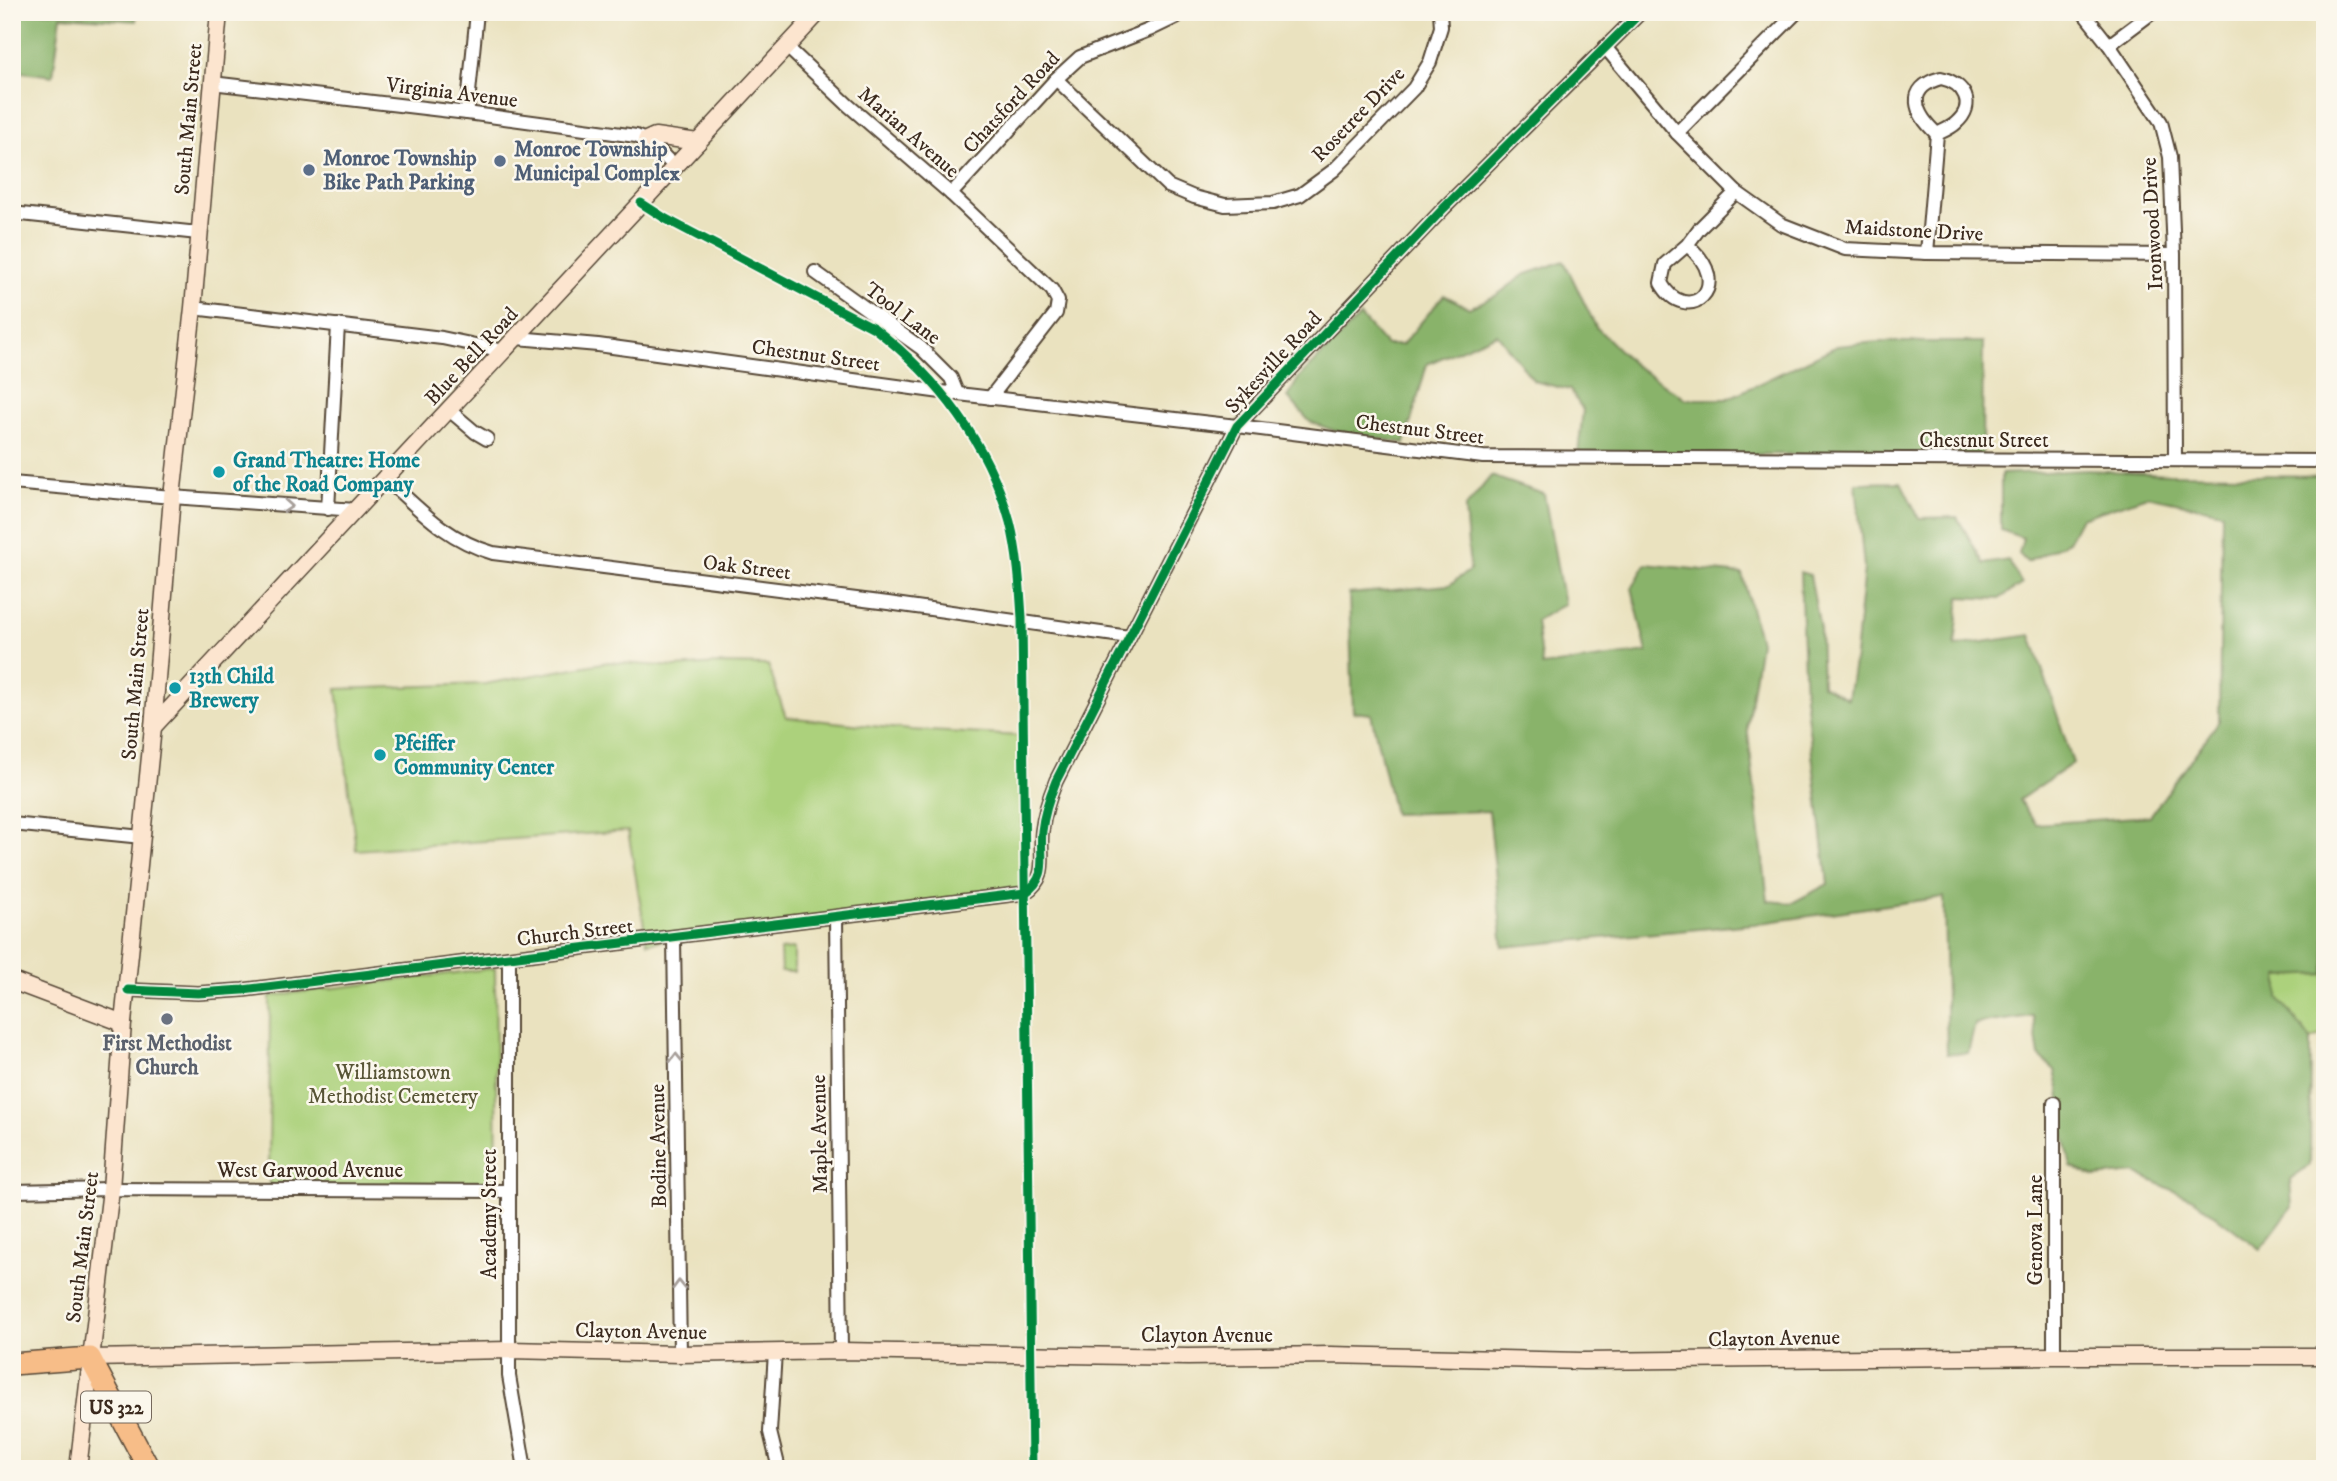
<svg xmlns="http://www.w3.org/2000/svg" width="2337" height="1481" font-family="'IM FELL DW Pica',serif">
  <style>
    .green { fill: #acd17b; stroke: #747e4c; stroke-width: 2 }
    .forest { fill: #89b36b; stroke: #626e44; stroke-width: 2 }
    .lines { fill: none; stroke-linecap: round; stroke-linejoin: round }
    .street-casing { stroke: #554636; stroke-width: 16 }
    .secondary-casing { stroke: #554636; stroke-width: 19 }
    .highway-casing { stroke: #554636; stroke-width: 24 }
    .street { stroke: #fff; stroke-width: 12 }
    .secondary { stroke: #fce5cf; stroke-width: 16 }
    .highway { stroke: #f7bd88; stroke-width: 21 }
    .cycleway-casing { stroke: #fbf7ec; stroke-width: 13 }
    .cycleway { stroke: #00873e; stroke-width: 9 }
    .oneway { stroke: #a79f9a }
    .service-dot { fill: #5c6f8a; stroke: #fbf7ec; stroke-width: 2.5 }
    .culture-dot { fill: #0f9aa8; stroke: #fbf7ec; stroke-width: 2.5 }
    .worship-dot { fill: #6b7280; stroke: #fbf7ec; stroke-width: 2.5 }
    .labels { text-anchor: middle; stroke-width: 5; stroke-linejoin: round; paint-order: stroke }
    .shield { fill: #fbf7ec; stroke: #75685c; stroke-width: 2 }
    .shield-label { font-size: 19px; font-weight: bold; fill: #3b2a1e }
    .street-label { font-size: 21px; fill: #3b2a1e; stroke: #fbf7ec }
    .service-label { font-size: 21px; font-weight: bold; fill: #4e5e75; stroke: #fbf7ec; text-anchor: start }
    .culture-label { font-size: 21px; font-weight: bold; fill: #0d838f; stroke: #fbf7ec; text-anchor: start }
    .worship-label { font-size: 21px; font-weight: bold; fill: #5b616d; stroke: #fbf7ec }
    .park-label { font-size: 21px; fill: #575435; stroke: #fbf7ec }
  </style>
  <rect width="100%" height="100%" fill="#fbf7ec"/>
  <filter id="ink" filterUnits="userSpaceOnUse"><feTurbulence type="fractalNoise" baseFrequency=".0143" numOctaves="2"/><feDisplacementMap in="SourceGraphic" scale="14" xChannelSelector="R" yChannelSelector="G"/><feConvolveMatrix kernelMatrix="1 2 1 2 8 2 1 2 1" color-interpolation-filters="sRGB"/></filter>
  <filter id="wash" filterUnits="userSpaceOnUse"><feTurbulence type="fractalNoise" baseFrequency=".00686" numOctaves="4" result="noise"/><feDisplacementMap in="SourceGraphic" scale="28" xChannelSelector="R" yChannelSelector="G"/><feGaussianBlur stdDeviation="1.57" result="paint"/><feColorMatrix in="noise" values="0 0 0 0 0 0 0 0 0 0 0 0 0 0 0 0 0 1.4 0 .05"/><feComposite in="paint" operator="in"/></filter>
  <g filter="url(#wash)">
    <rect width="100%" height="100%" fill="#eae2bf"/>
    <g class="green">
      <path d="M608,662L675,667L718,664L768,665L786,717L911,730L1021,736L1023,892L647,943L628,831L356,850L337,689L485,684Z"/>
      <path d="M794,949V972H781L780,950Z"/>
      <path d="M495,968L497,1188L269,1187L270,996Z"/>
      <path d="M2325,974V1034L2311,1040L2279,998V976Z"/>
    </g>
    <g class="forest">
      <path d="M19,12H137L136,21L61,16L53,76L13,71Z"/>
      <path d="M1564,261L1596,327L1634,365L1686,399H1727L1837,346L1877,342H1983L1982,455C1847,452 1712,456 1578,454L1583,410L1570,390L1534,381L1497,334L1427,364L1405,443L1335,431L1310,422L1288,397L1298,379L1360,316L1386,345H1402L1444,295L1469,308L1497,295L1524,275Z"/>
      <path d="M2087,470L2169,474L2325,476V974L2279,976V998L2311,1040L2310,1165L2290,1179L2292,1207L2260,1249L2195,1200L2135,1173L2095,1177L2071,1167L2062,1124L2059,1088L2055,1070L2039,1056L2033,1016L1975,1024L1968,1053L1947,1054L1944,897L1754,924L1503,947L1489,811L1394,814L1371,714L1353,712L1349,594L1449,585L1470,570L1465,508L1491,476L1544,494L1564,604L1536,621L1542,666L1647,652L1632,588L1646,564L1742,574L1760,642L1747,725L1768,901L1792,903L1828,884L1805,697L1800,572L1810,575L1820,629L1822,685L1848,699L1855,656L1864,568L1856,483L1901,482L1919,518L1957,517L1984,564L2008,560L2022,584L1999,599L1960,597L1955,646L2031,635L2073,763L2019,800L2036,824L2150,816L2219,721L2222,512L2147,496L2081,518L2068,542L2027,562L2019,554L2023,538L2001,530V474Z"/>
    </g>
  </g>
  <g filter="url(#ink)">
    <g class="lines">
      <defs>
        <g id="street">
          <path d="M2083,12L2109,45L2161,122L2170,157L2174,255L2175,460"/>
          <path d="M2109,45L2153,12"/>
          <path d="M787,47L848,105L951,194L1052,290L1058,301L1056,313L990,398"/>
          <path d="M1605,47L1677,133L1736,192L1781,224L1845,249L1927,253L2174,255"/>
          <path d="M1941,78C1964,83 1977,105 1956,123C1951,128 1943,131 1937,134C1915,114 1904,88 1941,78Z"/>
          <path d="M1056,79L1168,186L1194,197L1225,205L1273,203L1300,195L1334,170L1414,88L1430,62L1441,27L1440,12"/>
          <path d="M212,83L467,113L636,136L651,143L675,167"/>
          <path d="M467,113L477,12"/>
          <path d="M1677,133L1797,12"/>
          <path d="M951,194L1056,79L1080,57L1149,30L1176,17L1181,12"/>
          <path d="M12,213L198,233"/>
          <path d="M1687,245C1738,286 1686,328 1661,283L1665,264L1687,245L1699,229L1736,192"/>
          <path d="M1927,253L1937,134"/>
          <path d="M815,272L921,348L951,378L957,393"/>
          <path d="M193,308L442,338L504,351"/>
          <path d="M517,338L598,345L941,392L1237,426L1483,457L2325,461"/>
          <path d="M449,410L475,432L487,439"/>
          <path d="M385,478C420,510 447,540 493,553L888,603L1129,637"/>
          <path d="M12,483L172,497L356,510"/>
          <path d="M328,509L338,325"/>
          <path d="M12,824L142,837"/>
          <path d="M836,917L841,1351"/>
          <path d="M674,938L680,1354"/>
          <path d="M509,957V1376L525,1469"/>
          <path d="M128,990L198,993L243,990L1025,893C1050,876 1039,856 1042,831C1044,813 1049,798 1056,781L1237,426L1444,208L1641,12"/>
          <path d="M12,1191L111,1189L508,1191"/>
          <path d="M775,1352L770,1432L779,1469"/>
          <path d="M2054,1356V1103"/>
        </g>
        <g id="secondary">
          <path d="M646,140L655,136L698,142"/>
          <path d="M153,727L819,12"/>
          <path d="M12,981L123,1023"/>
          <path d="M90,1358L509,1350L680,1354L841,1351L1188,1357L1330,1355L1583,1361L2054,1356H2325"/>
          <path d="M78,1469L111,1189L123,1023L153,727L172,497L193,308L219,12"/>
        </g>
        <path id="highway" d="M12,1364L90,1358L149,1469"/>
      </defs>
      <use href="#street" class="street-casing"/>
      <use href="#secondary" class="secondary-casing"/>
      <use href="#highway" class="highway-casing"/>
      <use href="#street" class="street"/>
      <use href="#secondary" class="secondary"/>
      <use href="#highway" class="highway"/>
      <defs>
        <g id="cycleway">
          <path d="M641,203L666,219L874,328C938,378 988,443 1010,522C1018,553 1020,586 1022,618L1032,1469"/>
          <path d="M128,990L198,993L243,990L1025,893C1050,876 1039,856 1042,831C1044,813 1049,798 1056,781L1237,426L1444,208L1641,12"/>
        </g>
      </defs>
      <use href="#cycleway" class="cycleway-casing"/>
      <use href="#cycleway" class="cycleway"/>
    </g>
    <defs><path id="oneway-chevron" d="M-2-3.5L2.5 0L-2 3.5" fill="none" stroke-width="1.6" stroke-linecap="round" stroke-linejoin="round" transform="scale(1.75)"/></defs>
    <g class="oneway">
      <use href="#oneway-chevron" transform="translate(288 506) rotate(4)"/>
      <use href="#oneway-chevron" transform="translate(676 1058) rotate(-91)"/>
      <use href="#oneway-chevron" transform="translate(679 1285) rotate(-91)"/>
    </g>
  </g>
  <g class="service-dot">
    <circle cx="500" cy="161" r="7"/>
    <circle cx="309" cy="170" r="7"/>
  </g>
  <g class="culture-dot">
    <circle cx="219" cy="472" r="7"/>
    <circle cx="175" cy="688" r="7"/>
    <circle cx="380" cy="755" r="7"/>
  </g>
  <circle class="worship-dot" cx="167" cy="1019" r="7"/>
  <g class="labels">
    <rect class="shield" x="81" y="1391.5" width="70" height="31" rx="5"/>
    <g class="shield-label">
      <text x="116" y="1414">US 322</text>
    </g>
    <g class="street-label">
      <text transform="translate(452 92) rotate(7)" y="7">Virginia Avenue</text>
      <text transform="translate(1011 102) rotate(-47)" y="7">Chatsford Road</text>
      <text transform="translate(1358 114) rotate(-46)" y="7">Rosetree Drive</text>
      <text transform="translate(188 119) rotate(-85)" y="7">South Main Street</text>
      <text transform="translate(909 132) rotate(41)" y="7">Marian Avenue</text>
      <text transform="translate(2152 224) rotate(-93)" y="7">Ironwood Drive</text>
      <text transform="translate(1914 230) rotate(3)" y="7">Maidstone Drive</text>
      <text transform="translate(903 313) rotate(37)" y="7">Tool Lane</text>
      <text transform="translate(816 355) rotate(8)" y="7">Chestnut Street</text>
      <text transform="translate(471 356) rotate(-47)" y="7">Blue Bell Road</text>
      <text transform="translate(1273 362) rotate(-47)" y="7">Sykesville Road</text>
      <text transform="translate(1420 429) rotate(7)" y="7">Chestnut Street</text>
      <text x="1984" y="447">Chestnut Street</text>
      <text transform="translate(747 567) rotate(7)" y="7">Oak Street</text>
      <text transform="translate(135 684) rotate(-85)" y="7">South Main Street</text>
      <text transform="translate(575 932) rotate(-7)" y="7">Church Street</text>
      <text transform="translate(819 1134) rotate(-91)" y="7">Maple Avenue</text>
      <text transform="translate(658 1146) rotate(-91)" y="7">Bodine Avenue</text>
      <text x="310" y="1177">West Garwood Avenue</text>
      <text transform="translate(489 1214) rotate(-90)" y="7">Academy Street</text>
      <text transform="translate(2035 1230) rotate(-90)" y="7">Genova Lane</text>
      <text transform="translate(82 1247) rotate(-83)" y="7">South Main Street</text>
      <text transform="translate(641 1331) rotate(1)" y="7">Clayton Avenue</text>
      <text x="1207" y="1342">Clayton Avenue</text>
      <text transform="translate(1774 1338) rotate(-1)" y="7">Clayton Avenue</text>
    </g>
    <g class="service-label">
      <text x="514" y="156">Monroe Township<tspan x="514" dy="24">Municipal Complex</tspan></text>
      <text x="323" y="165">Monroe Township<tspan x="323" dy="24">Bike Path Parking</tspan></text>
    </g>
    <g class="culture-label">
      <text x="233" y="467">Grand Theatre: Home<tspan x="233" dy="24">of the Road Company</tspan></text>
      <text x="189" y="683">13th Child<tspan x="189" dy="24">Brewery</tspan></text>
      <text x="394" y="750">Pfeiffer<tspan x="394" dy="24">Community Center</tspan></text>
    </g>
    <g class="worship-label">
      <text x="167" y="1050">First Methodist<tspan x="167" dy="24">Church</tspan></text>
    </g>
    <g class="park-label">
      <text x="393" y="1079">Williamstown<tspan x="393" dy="24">Methodist Cemetery</tspan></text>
    </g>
  </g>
  <rect width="2337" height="1481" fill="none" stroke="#fbf7ec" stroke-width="42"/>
</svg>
